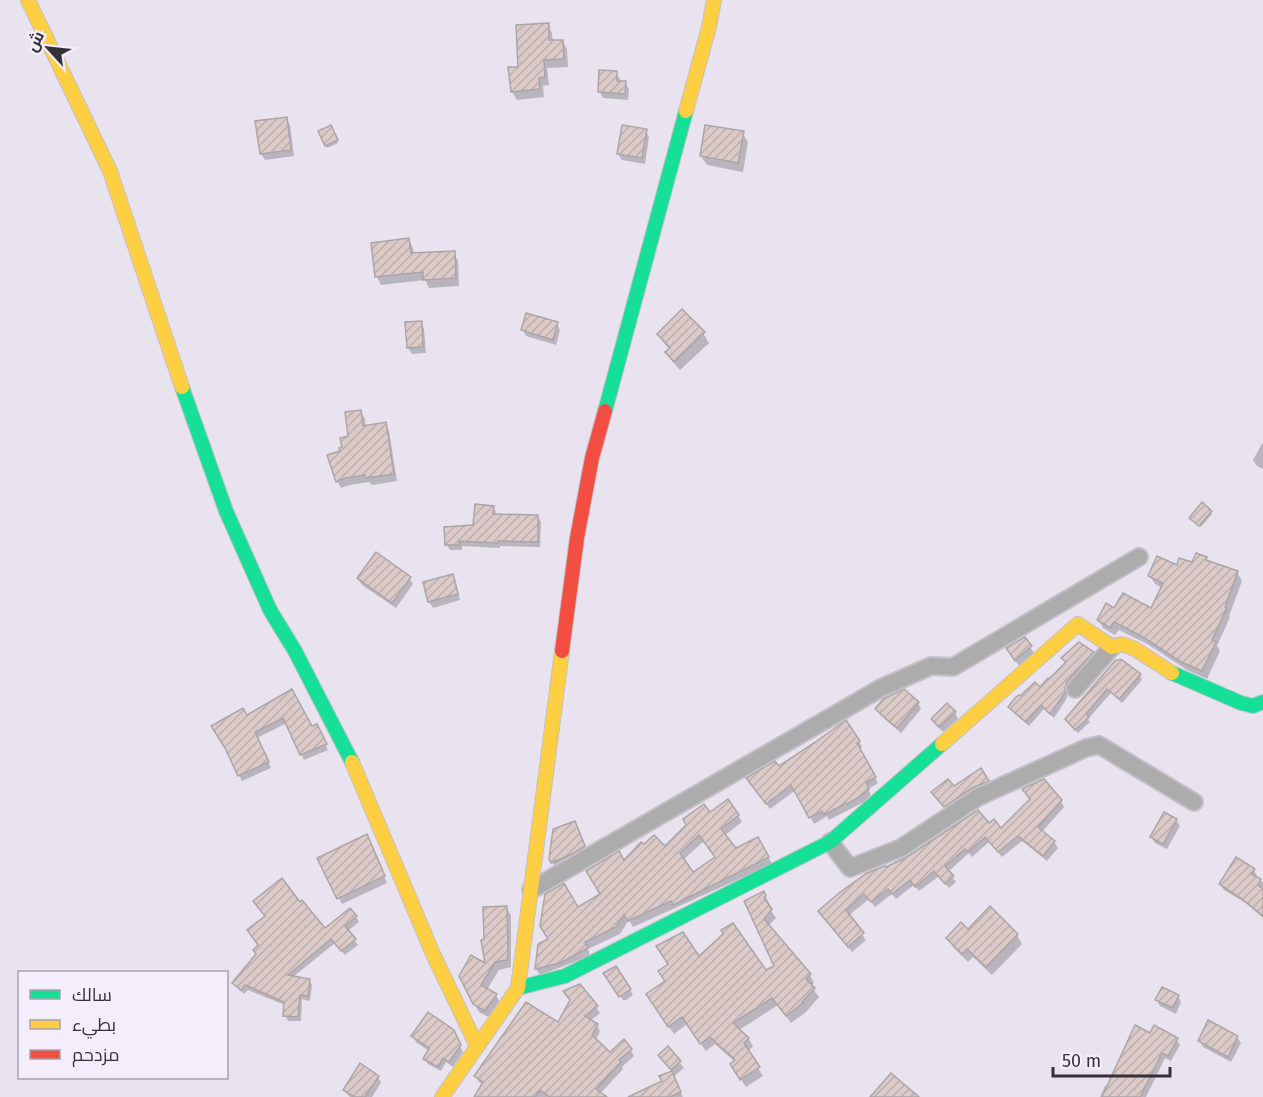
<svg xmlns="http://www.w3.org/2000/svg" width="1263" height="1097" font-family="'Fira Sans',Cairo,sans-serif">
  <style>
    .shadow { fill: #0003; fill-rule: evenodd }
    .building { fill: url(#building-hatch); stroke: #aba5a8; stroke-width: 1.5; fill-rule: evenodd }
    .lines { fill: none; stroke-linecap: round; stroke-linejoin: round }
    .street-casing { stroke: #c4c0c9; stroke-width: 20 }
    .fast-casing { stroke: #c4c0c9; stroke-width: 16 }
    .slow-casing { stroke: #c4c0c9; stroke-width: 16 }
    .jam-casing { stroke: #c4c0c9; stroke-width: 16 }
    .street { stroke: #adacad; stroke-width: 16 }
    .fast { stroke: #16e098; stroke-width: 14 }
    .slow { stroke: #ffcf43; stroke-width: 14 }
    .jam { stroke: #f24e42; stroke-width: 14 }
  </style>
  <defs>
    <pattern id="building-hatch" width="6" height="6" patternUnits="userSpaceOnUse" patternTransform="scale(1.5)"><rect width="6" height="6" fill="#dbcac8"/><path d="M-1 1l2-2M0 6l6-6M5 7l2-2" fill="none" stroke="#bdaead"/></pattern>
  </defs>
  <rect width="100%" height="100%" fill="#e8e3ee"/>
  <g class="shadow">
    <path d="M548,25L552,33L553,42L562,41L567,49L568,67L547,68L549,85L543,86L544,97L517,100L512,92Z"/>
    <path d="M616,73L620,79V82L625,83L629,89L628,100L603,98L600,92Z"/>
    <path d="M286,119L290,125L294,156L265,160L261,154Z"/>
    <path d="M331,127L338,143L327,148L320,132Z"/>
    <path d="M646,131L649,137L645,164L622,160L618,154Z"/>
    <path d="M743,133L748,142L743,172L707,165L701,156Z"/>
    <path d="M409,240L413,248L414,255L454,253L458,261L459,286L429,288L425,280L381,285L377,277L373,244Z"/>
    <path d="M421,323L424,329L426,353L412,354L408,348Z"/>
    <path d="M557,324L560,330L556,345L526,336L523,330Z"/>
    <path d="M703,333L709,343L680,370L673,362L667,353L670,350L664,343L659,334Z"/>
    <path d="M361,412L365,419L366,427L385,424L389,431L397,481L372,485L369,482L350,485L341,488L337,481L341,452L350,438Z"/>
    <path d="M1263,442V469L1257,466L1253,460Z"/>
    <path d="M493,507L496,512V516L538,517L541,522L540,547L500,546V548L462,546V550H450L447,545L446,528L475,527Z"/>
    <path d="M1211,512L1212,514L1201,527L1192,520Z"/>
    <path d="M1206,558L1208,562L1237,572L1242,581L1229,616L1230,617L1217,646L1220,651L1207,679L1187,670L1149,645L1119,630L1115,635L1103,628L1098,619L1115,610L1152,611L1162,588L1155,584L1150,576L1193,564Z"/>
    <path d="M453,576L456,582L460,600L433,608L429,602Z"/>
    <path d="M409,578L413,584L396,608L362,585L358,579Z"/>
    <path d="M1030,647L1034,653L1019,666L1011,654Z"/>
    <path d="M1092,653L1095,658L1069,687L1067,693V698L1054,718L1044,709L1029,726L1013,712L1010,707L1040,690L1066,664L1063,658Z"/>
    <path d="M1116,662L1140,675L1142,680L1122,703L1111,693L1088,719L1090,722L1078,733L1069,724Z"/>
    <path d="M291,692L312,728L316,726L328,750L304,760L287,723L257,738L271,768L242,781L226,748Z"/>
    <path d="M918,703L921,709L901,733L880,715L877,709Z"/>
    <path d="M947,705L955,713L958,719L943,732L936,725L933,719Z"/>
    <path d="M859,741L862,747L859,749L878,783L868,789L871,795L864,802L829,820L827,816L814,824L796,790L770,809L748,779Z"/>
    <path d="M980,770L991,787L948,812L933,793L953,788Z"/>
    <path d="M1061,801L1064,807L1042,832L1054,842L1058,848L1047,861L1022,841L1002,857L989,842L972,857L969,853L948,872L956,882L949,888L939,876L919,891L914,885L896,899L892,894L875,907L869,899L848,916L866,940L852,952L823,917L885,869L989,825L1001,830Z"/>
    <path d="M710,814L738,815L742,822L724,836L736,850L758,839L772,864L633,927L629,920L620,934L588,949L590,956L540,975L536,969L540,945L550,940L577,909L602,894L624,863L665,848ZM704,841L717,858L693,874L683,860Z"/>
    <path d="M1165,814L1176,820L1180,826L1167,849L1155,843L1151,837Z"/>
    <path d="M575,822L588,853L556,868L552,862Z"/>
    <path d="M369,842L387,883L342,904L319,859Z"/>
    <path d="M1254,870L1257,876L1255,878L1263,882V918L1247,904L1224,890L1220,884Z"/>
    <path d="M764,893L770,905L768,906L776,918L768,926L810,975L814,983L811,986L819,997L806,1012L791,1023L778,1005L739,1030L748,1038L753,1046L748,1052L763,1076L746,1087L736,1072L735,1062L715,1044L706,1051L687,1024L674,1034L652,1003L699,958L765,972L776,966L746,902Z"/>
    <path d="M300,904L325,930L356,917L359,922L348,931L358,945L345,955L335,943L293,977L309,980L312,985L310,1001L302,999L301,1021H288L285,1015V1005L248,990L244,994L237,988L234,983Z"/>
    <path d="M506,908L511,915V967L499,970L487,990L496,995L500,1003L490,1018L479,1012L474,1003Z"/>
    <path d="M968,931L1017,935L1022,944L992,975L973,957L968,962L953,947L948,938Z"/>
    <path d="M609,979L630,990L633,995L626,1000H623Z"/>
    <path d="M565,992L596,1007L600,1013L590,1021L597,1025L600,1031L596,1040L610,1054L631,1050L634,1056L622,1067L623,1069L599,1095L600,1097H476L483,1085L479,1082L476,1076L559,1024L571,1001Z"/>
    <path d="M1178,996L1181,1002L1176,1014L1160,1006L1157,1000Z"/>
    <path d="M1151,1035L1176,1039L1180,1045L1171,1061L1165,1058L1146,1097H1100L1105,1086L1108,1087Z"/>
    <path d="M413,1036L456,1038L463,1052L453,1067L446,1062L441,1071L428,1064L425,1059L429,1051L416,1042Z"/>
    <path d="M1237,1037L1241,1043L1231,1062L1203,1047L1200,1041Z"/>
    <path d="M668,1048L684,1068L673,1077L683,1097H631L664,1082L672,1071L664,1061Z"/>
    <path d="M378,1077L381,1083L372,1097H350L344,1090Z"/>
  </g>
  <g class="building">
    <path d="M549,23V40H563L564,59L544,60L545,77L539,78L540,89L511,92L508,67H518L516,25Z"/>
    <path d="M599,70L617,71V81H626L625,94L598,92Z"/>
    <path d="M287,117L291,150L260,154L255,121Z"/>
    <path d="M331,125L338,140L325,146L318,131Z"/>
    <path d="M622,125L647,129L642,158L617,154Z"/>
    <path d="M705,125L744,131L738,163L700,156Z"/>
    <path d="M409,238L411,253L455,251L456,278L423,280V272L375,277L371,243Z"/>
    <path d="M682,309L705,332L674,362L665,352L670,348L657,334Z"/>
    <path d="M526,313L558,322L553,340L521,330Z"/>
    <path d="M422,321L423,347L407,348L405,322Z"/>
    <path d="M361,410L363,426L386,422L394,474L366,478L365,475L345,478L336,482L327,455L340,451L339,448L342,447L340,438L348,436L345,412Z"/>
    <path d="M1202,502L1212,511L1199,526L1189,518Z"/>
    <path d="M475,504L494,506L493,514L538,515V542L498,541V543L459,541L460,545H445L444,527L473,525Z"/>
    <path d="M376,552L411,577L392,603L357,578Z"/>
    <path d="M1196,553L1207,557L1206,560L1238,571L1225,607L1227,608L1212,640L1216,642L1202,671L1181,662L1143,637L1114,622L1110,628L1097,620L1106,603L1114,608L1123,593L1151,608L1163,583L1148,576L1157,556L1177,565L1179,558L1192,562Z"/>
    <path d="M453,574L458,594L428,602L423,582Z"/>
    <path d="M1025,637L1032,646L1015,661L1006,648Z"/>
    <path d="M1079,642L1094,652L1067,682L1065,688V693L1050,714L1041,705L1026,722L1008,707L1015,698L1019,695L1020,696L1035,682L1040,687L1048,678L1049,679L1066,662L1061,658Z"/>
    <path d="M1121,659L1141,674L1119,699L1107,689L1086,714L1089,717L1075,730L1065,719L1115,661Z"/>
    <path d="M292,689L312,726L317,724L327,744L300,755L283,718L255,732L269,762L238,776L225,748L211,726L243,708L247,715Z"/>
    <path d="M904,689L919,702L897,728L875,709L883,699Z"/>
    <path d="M947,703L956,712L939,727L931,719Z"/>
    <path d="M846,720L860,741L857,743L876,777L866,783L869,789L861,796L847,804L846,803L824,815L822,811L809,818L791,785L766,804L746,778L775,761L779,766L814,743Z"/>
    <path d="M981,768L989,781L972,788L944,807L931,792L948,779L954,786Z"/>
    <path d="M1044,779L1062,800L1038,827L1055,841L1043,856L1018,836L998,852L985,837L968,852L965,849L945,866L954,876L945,884L934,871L915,887L910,880L892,894L888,889L871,902L864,894L846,910L864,933L848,947L818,911L839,893L867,873L885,866L886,867L907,857L978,810L989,823L994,819L1001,828L1030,799L1022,789Z"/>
    <path d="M728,799L739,815L721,829L736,848L758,837L769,857L673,905L671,901L628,921L624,915L616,927L585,942L588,948L560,963L535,969L538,944L548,939L540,926L545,894L564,883L578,907L600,894L586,871L619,851L624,860L641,842L644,844L654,835L665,846L686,825L683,819L704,804L710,812ZM699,835L715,857L693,872L680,853Z"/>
    <path d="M1164,812L1177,819L1163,844L1150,837Z"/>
    <path d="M575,821L585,846L572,854L551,863L549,859L553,829Z"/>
    <path d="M367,834L385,876L337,899L317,858Z"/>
    <path d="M1236,857L1255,869L1251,874L1261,879L1258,885L1263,889V916L1242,899L1219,884Z"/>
    <path d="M282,878L300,902L302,900L325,928L350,908L357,916L345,926L356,939L341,951L331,939L288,975L310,979L308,996L300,995L298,1017L283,1016L284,1002L245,985L241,990L232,983L256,954L253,950L258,945L247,930L265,916L253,901Z"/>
    <path d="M764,891L766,896L764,898L772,909L764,919L811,974L806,979L815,988L802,1002L803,1003L786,1016L772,998L733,1023L749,1038L744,1043L760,1067L740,1080L730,1064L735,1060L710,1037L700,1044L682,1017L668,1027L646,994L665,981L658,971L668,964L656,946L683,932L699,956L723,934L721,930L733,923L766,970L774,966L744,901Z"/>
    <path d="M507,906L508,952L507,960L495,962L481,985L497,994L485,1011L473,1004L459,976L471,955L485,963L481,940L484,939L483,907Z"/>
    <path d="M990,906L1018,934L986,967L967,949L962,954L946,938L961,922L968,929Z"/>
    <path d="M616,966L631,989L619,997L603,973Z"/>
    <path d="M580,984L598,1006L585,1016L598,1024L592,1035L610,1052L624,1039L632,1049L619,1060L621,1062L596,1089L607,1097H550L540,1090L535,1097H474L483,1082L474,1076L526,1002L558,1022L570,1000L563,991Z"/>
    <path d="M1162,987L1179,995L1173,1008L1155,1000Z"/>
    <path d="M428,1012L454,1030L461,1045L449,1062L443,1058L438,1067L423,1059L429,1048L411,1036Z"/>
    <path d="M1208,1020L1238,1036L1228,1057L1198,1041Z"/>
    <path d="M1135,1025L1150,1033L1154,1025L1178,1038L1168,1056L1162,1053L1140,1097H1102Z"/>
    <path d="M668,1046L681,1061L671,1070L658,1055Z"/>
    <path d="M360,1063L379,1076L365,1097H354L343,1090Z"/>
    <path d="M672,1071L681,1092L670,1097H628L662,1081L659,1076Z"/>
    <path d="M891,1073L919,1097H870Z"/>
  </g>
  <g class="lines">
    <defs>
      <g id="street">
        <path d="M1075,689L1112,647"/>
        <path d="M830,842L850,868L901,848L978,797L1086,748L1099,745L1194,802"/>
        <path d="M531,890L881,688L931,666L953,667L1139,557"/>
      </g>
      <g id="fast">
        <path d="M182,387L226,511L270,610L295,651L352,762"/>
        <path d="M605,411L686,111"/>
        <path d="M1172,673L1241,703L1253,706L1263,702"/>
        <path d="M518,988L565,976L830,842L942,744"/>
      </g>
      <g id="slow">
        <path d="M28,0L110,171L182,387"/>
        <path d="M686,111L709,27L714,0"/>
        <path d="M942,744L1078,624L1112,647L1122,644L1135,649L1172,673"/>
        <path d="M352,762L433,954L477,1046"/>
        <path d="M442,1097L518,988L562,651"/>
      </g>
      <path id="jam" d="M562,651L577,538L592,458L605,411"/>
    </defs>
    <use href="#street" class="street-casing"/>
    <use href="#fast" class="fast-casing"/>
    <use href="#slow" class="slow-casing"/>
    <use href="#jam" class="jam-casing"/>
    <use href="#street" class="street"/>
    <use href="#fast" class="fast"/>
    <use href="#slow" class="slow"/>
    <use href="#jam" class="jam"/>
  </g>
  <rect x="18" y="971" width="210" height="108" fill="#f3edfc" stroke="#a7a2ae" stroke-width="1.5"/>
  <rect x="30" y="990" width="30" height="9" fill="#16e098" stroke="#a7a2ae" stroke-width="1.5"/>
  <text x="72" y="1001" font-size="18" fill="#343138">سالك</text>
  <rect x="30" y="1020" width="30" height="9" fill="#ffcf43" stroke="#a7a2ae" stroke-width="1.5"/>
  <text x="72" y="1031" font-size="18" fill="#343138">بطيء</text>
  <rect x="30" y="1050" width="30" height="9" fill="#f24e42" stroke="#a7a2ae" stroke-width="1.5"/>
  <text x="72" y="1061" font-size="18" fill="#343138">مزدحم</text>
  <g transform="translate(48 48) rotate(297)" stroke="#f3edfc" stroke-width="4.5" paint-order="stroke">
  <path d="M0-4.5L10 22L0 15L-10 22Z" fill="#343138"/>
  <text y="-9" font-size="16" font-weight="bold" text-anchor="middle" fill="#343138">ش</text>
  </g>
  <path d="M1053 1067v9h117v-9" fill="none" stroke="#343138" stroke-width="3"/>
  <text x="1062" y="1067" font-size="18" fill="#343138" stroke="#f3edfc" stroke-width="4.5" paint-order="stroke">50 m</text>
</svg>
